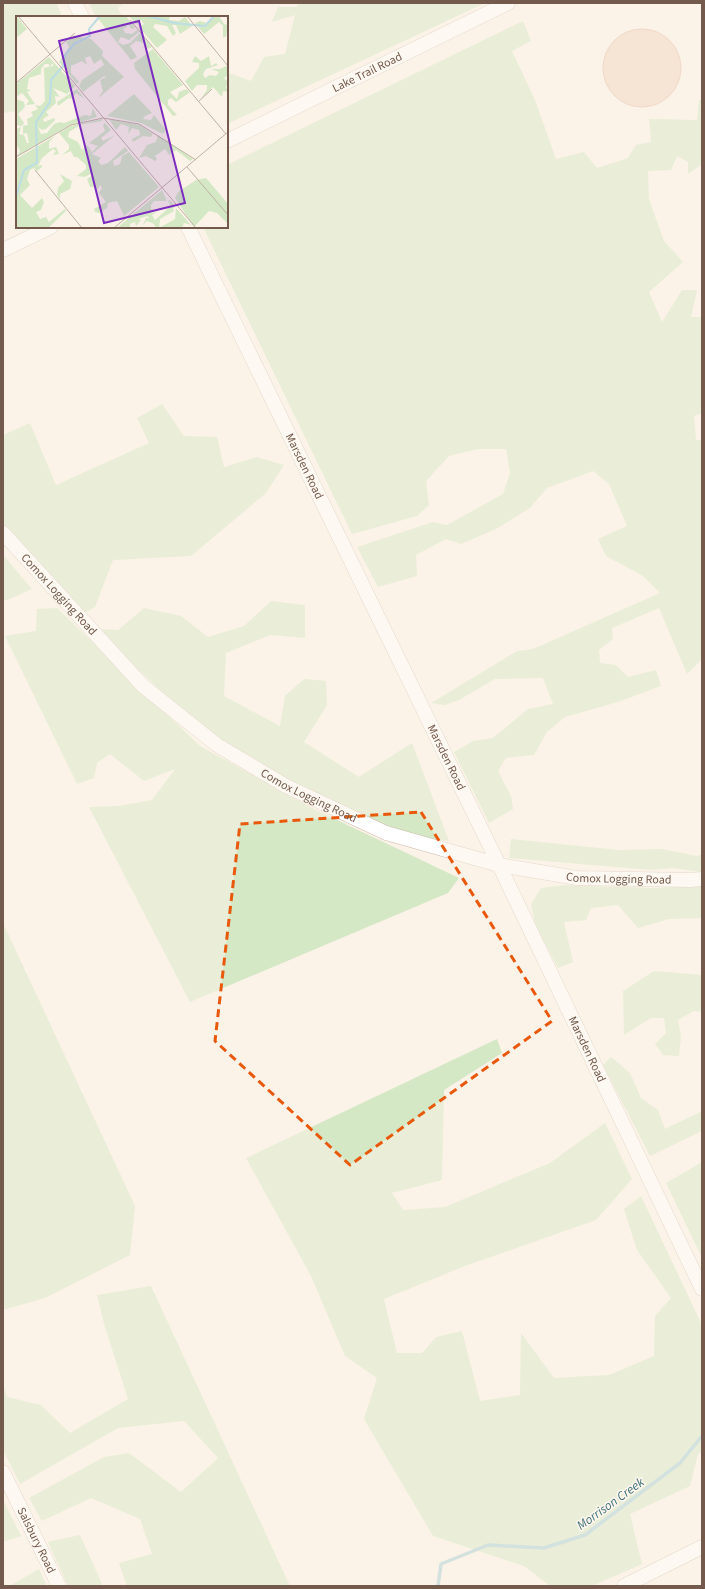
<svg xmlns="http://www.w3.org/2000/svg" width="705" height="1589" font-family="'Source Sans 3',sans-serif">
  <style>
    .green { fill: #d4e8c5 }
    .lines { fill: none; stroke-linecap: round; stroke-linejoin: round }
    .stream { stroke: #a3cdd5; stroke-width: 3.5 }
    .building { fill: #efd3bf; stroke: #e1b9a1 }
    .minor-casing { stroke: #cdbbad; stroke-width: 15 }
    .minor { stroke: #fff; stroke-width: 14 }
    .marked { fill: none; stroke: #e8590c; stroke-width: 3; stroke-dasharray: 8 5; stroke-linejoin: round }
    .labels { text-anchor: middle; stroke-width: 3; stroke-linejoin: round; paint-order: stroke }
    .street-label { font-size: 12px; fill: #745a4c; stroke: #fef7ed }
    .water-label { font-size: 13px; font-style: italic; fill: #43757f; stroke: #fef7ed }
    .inset-river { fill: none; stroke: #bcdee4; stroke-width: 2 }
    .inset-road { fill: none; stroke: #c1b1a4; stroke-width: 1 }
    .view { fill: #7b2cbf; fill-opacity: 0.15; stroke: #7b2cbf; stroke-width: 2 }
    .inset-edge { fill: none; stroke: #745a4c; stroke-width: 2 }
  </style>
  <rect width="100%" height="100%" fill="#fbf3e7"/>
  <g class="green">
    <path d="M3,3H57L62,17H17V111L3,113Z"/>
    <path d="M89,3H124L118,8L122,17H96Z"/>
    <path d="M298,3H485L227,124V72L251,81L264,57L285,54L295,15L272,22L278,7H297Z"/>
    <path d="M523,21L531,41L512,51L535,100L556,159L584,152L597,168L628,158L636,145L651,142L649,119L697,120L699,100H702V164L688,174V162L677,156L671,170L648,171L649,199L664,241L683,262L649,292L662,322L682,290H697L691,317H702V413L694,416L696,440H702V659L687,674L659,608L612,628L613,639L599,650L600,663L616,665L628,677L656,670L661,686L618,702L565,717L547,732L534,755L506,758L498,771L511,796L513,809L489,823L454,752L473,741L493,738L528,709L553,704L543,678L495,679L459,700L445,705L431,703L517,651L533,649L660,593L643,576L606,556L598,539L627,526L609,484L593,471L547,488L530,508L496,529L461,544L446,539L416,555L417,576L378,587L357,547L433,522L447,525L503,494L510,473L506,449H478L449,456L426,481L429,505L417,516L352,534L203,227H227V165Z"/>
    <path d="M162,404L184,436L217,437L224,467L257,457L284,465L266,493L191,556L113,560L95,607L81,615L3,527V435L30,423L56,485L149,443L137,418Z"/>
    <path d="M3,555L32,589L10,599L3,601Z"/>
    <path d="M271,601L305,605V638L270,635L226,653L224,696L280,726L285,696L304,679L326,681L327,705L304,742L359,777L412,743L449,841L402,834L314,793L207,735L96,629L118,630L144,608L181,616L208,637L244,626Z"/>
    <path d="M57,608L200,746L314,809L459,878L448,893L190,1002L89,807L118,806L152,800L175,769L144,781L110,754L97,763L94,778L77,784L5,636L36,631L37,609Z"/>
    <path d="M511,839L619,850L662,849L697,856L702,854V872L672,868L651,870L509,858Z"/>
    <path d="M565,885L651,888L702,886V918L669,919L638,928L618,905L591,908L586,920L564,922L573,962L558,968L535,924L531,904L541,888Z"/>
    <path d="M3,923L135,1206L130,1255L45,1298L3,1310Z"/>
    <path d="M654,971L702,975V1012L694,1011L678,1020L681,1036L679,1056L663,1055L655,1044L666,1033L664,1018H651L624,1035L623,991Z"/>
    <path d="M497,1039L502,1053L444,1090L442,1180L392,1193L403,1210L445,1207L550,1163L605,1123L632,1179L596,1220L465,1266L384,1299L397,1353H422L436,1337L462,1331L480,1401L520,1395L521,1333L554,1378L609,1375L654,1356L655,1316L671,1298L637,1250L624,1209L641,1196L702,1325V1451L698,1454L690,1486L630,1514L642,1564L592,1586H550L524,1566L433,1536L364,1419L377,1378L345,1356L311,1276L246,1158Z"/>
    <path d="M611,1057L630,1073L641,1098L658,1110L665,1129L702,1111V1131L650,1156L603,1065Z"/>
    <path d="M702,1162V1258L666,1183Z"/>
    <path d="M151,1286L290,1586H127L119,1563L152,1554L140,1519L91,1498L42,1521L29,1498L104,1457L129,1453L181,1492L218,1458L184,1421L118,1428L20,1484L3,1450V1384L7,1397L41,1405L70,1433L128,1399L105,1327L97,1295Z"/>
    <path d="M3,1500L21,1536L3,1542Z"/>
    <path d="M80,1535L103,1586H68L48,1542Z"/>
    <path d="M39,1569L47,1586H9Z"/>
  </g>
  <g class="lines">
    <path class="stream" d="M438,1586L441,1564L488,1545L544,1548L585,1535L680,1463L702,1436"/>
  </g>
  <circle class="building" cx="642" cy="68" r="39"/>
  <g class="lines">
    <defs>
      <g id="minor">
        <path d="M75,3L82,17"/>
        <path id="s1" d="M227,141L508,3"/>
        <path id="s2" d="M188,227L499,865L702,1289"/>
        <path d="M3,250L51,227"/>
        <path id="s3" d="M3,533L143,686L217,745L286,786L386,833L499,865L577,878L690,880L702,879"/>
        <path id="s4" d="M3,1472L59,1586"/>
        <path d="M624,1586L702,1547"/>
      </g>
    </defs>
    <use href="#minor" class="minor-casing"/>
    <use href="#minor" class="minor"/>
  </g>
  <path d="M0 0H705V1589H0ZM421,812L552,1021L350,1165L215,1041L240,824Z" fill="#fbf3e7" fill-opacity=".55" fill-rule="evenodd"/>
  <path class="marked" d="M421,812L552,1021L350,1165L215,1041L240,824Z"/>
  <g class="labels">
    <g class="street-label">
      <text dy="4" stroke="none"><textPath href="#s1" startOffset="156">Lake Trail Road</textPath></text>
      <text dy="4" stroke="none"><textPath href="#s2" startOffset="266">Marsden Road</textPath></text>
      <text dy="4" stroke="none"><textPath href="#s3" startOffset="83">Comox Logging Road</textPath></text>
      <text dy="4" stroke="none"><textPath href="#s2" startOffset="590">Marsden Road</textPath></text>
      <text dy="4" stroke="none"><textPath href="#s3" startOffset="407">Comox Logging Road</textPath></text>
      <text dy="4" stroke="none"><textPath href="#s3" startOffset="731">Comox Logging Road</textPath></text>
      <text dy="4" stroke="none"><textPath href="#s2" startOffset="914">Marsden Road</textPath></text>
      <text dy="4" stroke="none"><textPath href="#s4" startOffset="76">Salsbury Road</textPath></text>
    </g>
    <g class="water-label">
      <text transform="translate(610 1503) rotate(-36)" y="5">Morrison Creek</text>
    </g>
  </g>
  <g transform="translate(16 16)">
    <rect width="212" height="212" fill="#fbf3e7"/>
    <path d="M0,0L11,13L0,22ZM80,0H110L119,12L116,13L109,5L111,11L107,13L109,17L116,18L121,14L123,16L113,24L105,21L102,26L107,29L114,27L124,17L136,31L132,33L128,27L120,25L114,30L121,41L115,44ZM113,0H154L153,4L163,5L169,1L176,10L164,18L160,9H156L160,17L157,20L151,10L139,8L137,11L151,24L141,32L123,11L128,8L125,4L120,8ZM197,0H203L208,8L212,9L210,21H207V10L203,6L188,18L179,7L184,5L191,7ZM58,20L75,23L87,35L86,40L108,61L82,82L87,75L84,64L90,61L88,60L67,76L63,70L66,64L88,49L85,43L78,48L74,40L69,42L71,49L66,45L55,50V57L63,66L61,68L43,46L53,31L50,26ZM137,33L167,69L154,76L161,83L163,76L170,73L174,76L160,86L155,82L152,84V89L161,99L157,100L119,53L118,47ZM179,40L185,45L193,40L195,50L200,47L202,49L190,53L187,58L189,62L194,59L200,60L203,56L195,53H204L210,50L212,52V59L208,62L212,66L210,71L212,76L207,75L206,81L197,71L184,84L191,74V69H181L176,75L169,65L183,52V47L176,46ZM33,41L59,70L51,78L37,72L44,81L39,80L40,87L30,96L33,99L27,103L28,106L38,102L39,104L30,113L26,114L22,111L25,118L31,117L38,108L44,106L48,107L69,99L75,100L77,92L81,101L52,110L0,141L4,135L0,128V113L5,111L3,118L8,119L11,127H13L11,117L7,118V110L12,109L11,103L17,100L15,96L22,93L19,89L24,90L29,85L28,52L37,50V47L33,51V48H29L25,53V58L13,62L11,73L15,74L11,76L19,88L10,89L13,85L6,77L0,81V68ZM61,73L69,83L60,77L55,83L53,82L42,90L41,86ZM118,78L136,97L129,100L127,103L135,104L138,99L150,114L147,118L125,107L91,100ZM0,83L8,86L9,91L2,98L8,107L6,110L0,109ZM86,103V105L64,109L53,116L52,121L62,126L66,134L71,129L76,136L82,130L73,127L89,115L87,109L89,107L95,114L85,122L87,125L99,119L76,138L85,142L82,145L85,149L92,147L109,131L112,135L97,145L98,150L104,148L106,140L113,136L143,171L108,200L101,185L92,187L91,192L83,197L79,196L78,193L90,186L83,177L86,172L84,169L81,174L80,171H74L71,163L77,159L76,157L69,161L61,160L70,153V149L61,141H58L55,135L46,139L53,133V129L43,117L55,110ZM93,103L124,109L137,118L135,121L127,120L117,126L116,123L124,119L123,114L116,112L112,118L113,111L105,108L100,114ZM142,119L177,143L174,145L160,134L153,139L149,133L139,140L141,143L139,145L130,140L123,142L131,129L140,126ZM39,120L33,126V133L40,131L43,138L37,139L40,135L37,133L26,142L22,150L26,149V151L21,155L18,152L14,154L11,163L14,169L4,179L16,192L26,182L28,186L25,194L20,196L24,203L30,201L33,206L49,193L50,195L32,212H0V143ZM44,158L56,165L54,173L44,178V183L41,179L42,172L48,165ZM190,162L212,188V208L201,197L193,195L178,211L159,182L162,176L180,164ZM146,174L151,185H138L135,189V194L137,192L135,197L141,196L136,199L139,204L155,190L152,185L154,184L159,190L157,193L158,195L144,203L143,212L159,203L160,192L175,209L168,207L166,212H140L138,208L131,205L127,209L130,202H133L132,200L122,203L125,204L120,210L119,206L114,208V212H101Z" fill="#d4e8c5"/>
    <path class="inset-river" d="M132,0L158,7L189,10L198,0M0,181L8,154L21,147L20,106L34,86L35,64L47,50L49,39L58,28L74,20L73,13L84,0"/>
    <path class="inset-road" d="M2,0L180,212M171,0L212,50M114,4L210,118M0,67L59,17M183,85L196,73M0,141L55,109L87,102L123,108L180,144M171,151L212,199M19,154L66,212M98,212L212,116"/>
    <path class="view" d="M123,5L169,187L88,207L43,25Z"/>
    <rect width="212" height="212" class="inset-edge"/>
  </g>
  <rect width="705" height="1589" fill="none" stroke="#745a4c" stroke-width="8"/>
</svg>
